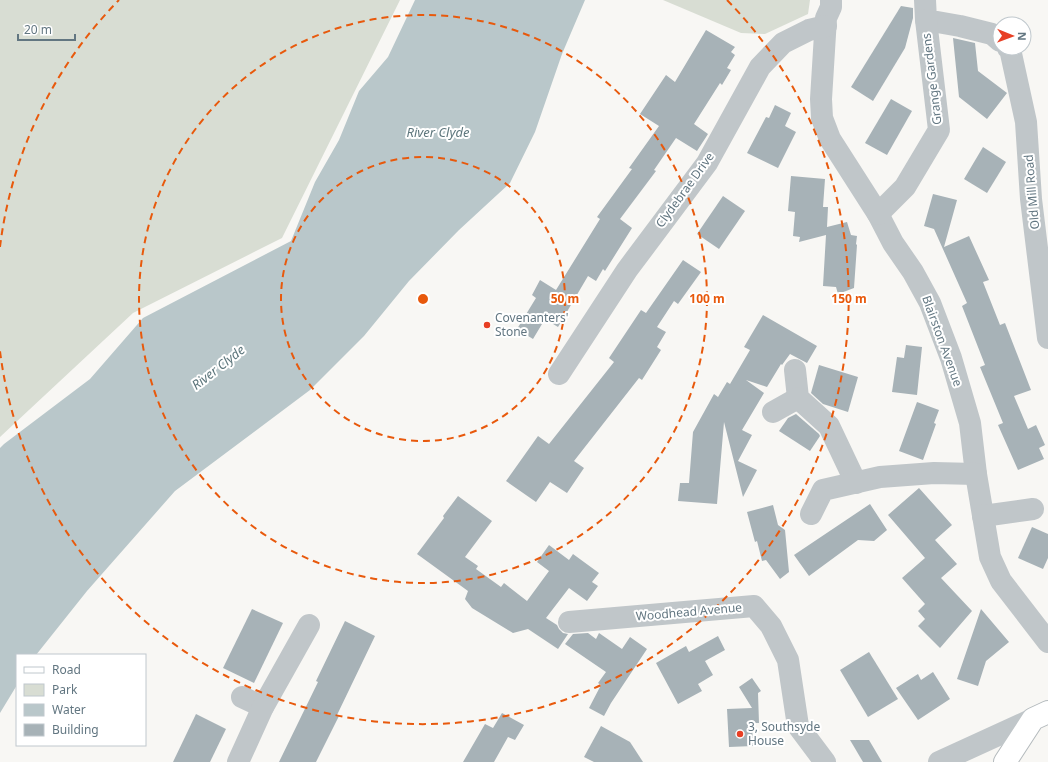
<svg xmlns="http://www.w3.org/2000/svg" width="1048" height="762" font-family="'Noto Sans',sans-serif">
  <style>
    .green { fill: #d8ddd3 }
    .water { fill: #b9c7ca }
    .building { fill: #a7b2b7 }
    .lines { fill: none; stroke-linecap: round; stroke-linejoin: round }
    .major-casing { stroke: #b4babd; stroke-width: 24 }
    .minor { stroke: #c0c6c9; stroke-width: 22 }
    .major { stroke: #fff; stroke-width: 22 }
    .ring { fill: none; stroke: #e8590c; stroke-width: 2; stroke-dasharray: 7 5 }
    .poi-dot { fill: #e83f24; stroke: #fff; stroke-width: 1.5 }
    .labels { text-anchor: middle; stroke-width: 4; stroke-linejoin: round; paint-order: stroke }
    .street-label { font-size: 12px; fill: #627681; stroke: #fff }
    .poi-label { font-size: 12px; fill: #627681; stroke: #fff; text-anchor: start }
    .water-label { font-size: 13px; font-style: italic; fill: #5d767c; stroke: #fff }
    .centre { fill: #e8590c; stroke: #fff; stroke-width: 2 }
    .ring-label { font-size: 12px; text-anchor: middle; font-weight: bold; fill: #e8590c; stroke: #fff; stroke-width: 4; stroke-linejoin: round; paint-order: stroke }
  </style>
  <rect width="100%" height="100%" fill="#f8f7f4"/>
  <g class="green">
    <path d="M0,0H400L282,238L133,313L0,437Z"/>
    <path d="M663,0H810L808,14L765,34L741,33Z"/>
  </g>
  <path class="water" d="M415,0H585L562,54L535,132L510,183L459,230L409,281L364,336L310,390L175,491L87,591L36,655H17V685L0,713V448L4,444L90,379L143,318L291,241L315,182L339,140L359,91L388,57Z"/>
  <g class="building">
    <path d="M901,6L913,8V18L905,48L873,101L851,87Z"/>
    <path d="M706,30L735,47L731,52L735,55L727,68L731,70L722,85L720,83L694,124L708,134L697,151L676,138L654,170L656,171L620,219L632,228L605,271L603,269L596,281L588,276L558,327L545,319L533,339L517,329L536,298L532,295L540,280L556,290L600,219L597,217L632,169L629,168L659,126L640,114L666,75L675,82Z"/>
    <path d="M953,38L975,43L978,71L1007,93L987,119L959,97Z"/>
    <path d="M891,99L912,111L887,155L865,143Z"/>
    <path d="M775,105L791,113L785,126L796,132L778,168L747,153L766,117L769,118Z"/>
    <path d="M983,147L1006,162L987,193L964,179Z"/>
    <path d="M791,176L825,179L823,207H828L827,227L847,222L851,235L857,236L856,244L857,245L854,288L838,294L836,287L823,286L826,235L799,242L800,237L793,236L795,212L788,211Z"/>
    <path d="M933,194L957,200L944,247L969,236L989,280L983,282L1000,325L1005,323L1031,390L1014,396L1028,429L1036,425L1045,445L1039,448L1044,459L1018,470L998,425L1003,423L980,367L985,365L962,306L967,303L934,229L924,226Z"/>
    <path d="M723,196L745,211L719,249L697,234Z"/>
    <path d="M683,260L701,272L678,304L674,301L657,327L666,332L657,347L661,350L642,380L639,378L574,461L584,468L567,493L550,482L536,502L506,481L538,436L549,444L614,362L609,358L641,310L646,313Z"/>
    <path d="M763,315L817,346L807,363L790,354L782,365L781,364L767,387L746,380L764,393L742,430L752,435L738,461L757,470L743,497L724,422L717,504L678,501L680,483H689L693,432L714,394L718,397L727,382L730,384L750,350L744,347Z"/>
    <path d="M906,345L922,347L917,395L892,392L897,357L904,358Z"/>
    <path d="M819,365L858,377L848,412L823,404L811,393Z"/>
    <path d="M917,402L939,410L934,423L936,424L923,460L899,451Z"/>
    <path d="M796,414L819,434L820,436L810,451L779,431L788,418Z"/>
    <path d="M919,488L952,525L935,540L957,564L941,578L972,611L940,648L918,626L925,619L918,611L925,604L902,578L925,558L888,515Z"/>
    <path d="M458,496L492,521L465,557L478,566L476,569L501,587L504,583L527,601L549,571L537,562L549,545L569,560L573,554L599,573L592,582L598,586L587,601L569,588L546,618L557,625L559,629L563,633L568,634L558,649L528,629L513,633L472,608L465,599L468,591L417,554L444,518L443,516Z"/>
    <path d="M870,504L887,530L874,541L858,540L809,576L794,555Z"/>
    <path d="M773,505L778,525L785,530L789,572L780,579L766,560L762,561L757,541L755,542L747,512Z"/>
    <path d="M1032,527L1048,534V558L1043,569L1018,558Z"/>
    <path d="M252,609L283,623L254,683L223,668Z"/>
    <path d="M981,609L1009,642L986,661L978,686L957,679Z"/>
    <path d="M345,621L375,636L337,715L339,716L316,762H279L318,682L316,681Z"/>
    <path d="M588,633L596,639L599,633L622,649L630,637L647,649L611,703L604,716L589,708L601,685L598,683L606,672L565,644L573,634Z"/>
    <path d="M718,636L725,650L705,661L713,675L698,684L702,691L678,704L656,663L686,646L689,652Z"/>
    <path d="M869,652L898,699L868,717L840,670Z"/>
    <path d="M933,672L950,699L918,720L896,688L918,674L921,680Z"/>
    <path d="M752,678L761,691L758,693L759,723H752L753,746L729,747L727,709L752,708L739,687Z"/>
    <path d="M502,713L524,725L515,740L508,737L494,762H463L485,724L493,728Z"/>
    <path d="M196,714L226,729L210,762H173Z"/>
    <path d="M601,726L630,742L643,762H594L584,757Z"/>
    <path d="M850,740H869L882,762H863Z"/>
  </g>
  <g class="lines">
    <defs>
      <path id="major" d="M1005,762L1033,719L1048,712"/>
    </defs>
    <use href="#major" class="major-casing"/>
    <g class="minor">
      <path d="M831,0V7L826,18L821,99L822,118L830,139L878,214L893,243L913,272L930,303L951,358L970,423L976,474L990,557L1001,581L1048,642"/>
      <path d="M925,0L926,20L960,26L992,34L1000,41"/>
      <path d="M1008,48L1010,49L1026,122L1031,199L1048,338"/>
      <path d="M878,214L905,187L939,130L926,20"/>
      <path d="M795,370L798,398L829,426L856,483"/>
      <path d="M559,374L627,270L707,163L760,67L783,43L809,30L826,26"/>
      <path d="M773,412L798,398"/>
      <path d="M811,514L823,490L880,477L934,473L976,474"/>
      <path d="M983,516L1033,509"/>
      <path d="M569,622L754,606L771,626L788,660L798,726L825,762"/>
      <path d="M242,697L263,707"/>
      <path d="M238,762L263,707L309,625"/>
      <path d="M939,762L1033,719"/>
    </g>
    <use href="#major" class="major"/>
  </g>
  <g class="ring">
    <circle cx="423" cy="299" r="142"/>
    <circle cx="423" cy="299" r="284"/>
    <path d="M0 247A426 426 0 0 1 119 0M727 0A426 426 0 1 1 0 351"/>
  </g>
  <g class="poi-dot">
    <circle cx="487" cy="325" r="4"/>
    <circle cx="740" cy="734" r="4"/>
  </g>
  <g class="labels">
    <g class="street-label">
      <text transform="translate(932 79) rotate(-97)" y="4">Grange Gardens</text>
      <text transform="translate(685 190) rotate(-54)" y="4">Clydebrae Drive</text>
      <text transform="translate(1032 192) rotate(-95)" y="4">Old Mill Road</text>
      <text transform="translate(942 341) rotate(70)" y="4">Blairston Avenue</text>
      <text transform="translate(689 612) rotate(-5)" y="4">Woodhead Avenue</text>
    </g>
    <g class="poi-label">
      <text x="495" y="322">Covenanters'<tspan x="495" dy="14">Stone</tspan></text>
      <text x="748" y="731">3, Southsyde<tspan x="748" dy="14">House</tspan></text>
    </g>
    <g class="water-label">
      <text x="438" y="137">River Clyde</text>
      <text transform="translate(218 367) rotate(-38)" y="5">River Clyde</text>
    </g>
  </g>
  <circle cx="423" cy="299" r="6" class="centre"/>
  <g class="ring-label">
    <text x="565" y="303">50 m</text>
    <text x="707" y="303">100 m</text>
    <text x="849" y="303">150 m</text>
  </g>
  <rect x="16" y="654" width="130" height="92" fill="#ffffff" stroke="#c0c8cd"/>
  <rect x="24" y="667" width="20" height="6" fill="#ffffff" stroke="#c0c8cd"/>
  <text x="52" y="674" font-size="12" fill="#627681">Road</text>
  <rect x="24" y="684" width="20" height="12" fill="#d8ddd3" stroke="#c0c8cd"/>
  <text x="52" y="694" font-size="12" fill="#627681">Park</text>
  <rect x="24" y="704" width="20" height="12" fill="#b9c7ca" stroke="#c0c8cd"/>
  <text x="52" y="714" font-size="12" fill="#627681">Water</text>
  <rect x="24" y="724" width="20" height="12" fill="#a7b2b7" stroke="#c0c8cd"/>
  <text x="52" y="734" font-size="12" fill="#627681">Building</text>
  <g transform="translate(1012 36) rotate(91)"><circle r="19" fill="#ffffff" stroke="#c0c8cd"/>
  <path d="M0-3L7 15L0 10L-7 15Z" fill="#e83f24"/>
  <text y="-6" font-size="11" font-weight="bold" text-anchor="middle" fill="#627681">N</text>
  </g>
  <path d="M18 34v6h57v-6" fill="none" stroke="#627681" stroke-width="2"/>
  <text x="24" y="34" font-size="12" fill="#627681" stroke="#ffffff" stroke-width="3" paint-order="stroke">20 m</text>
</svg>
